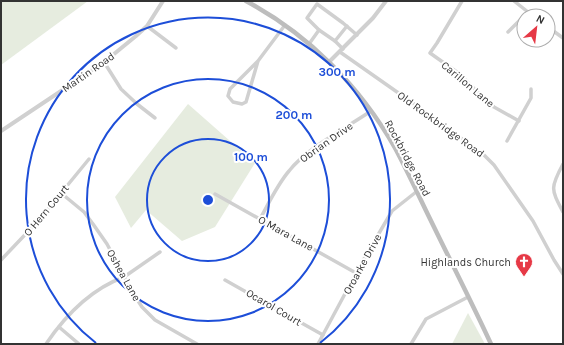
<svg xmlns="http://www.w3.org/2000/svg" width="564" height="345" font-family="Karla,sans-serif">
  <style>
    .green { fill: #e6ecdf }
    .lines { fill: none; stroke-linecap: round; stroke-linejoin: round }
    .minor { stroke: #d0d0d0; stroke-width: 3.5 }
    .tertiary { stroke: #d0d0d0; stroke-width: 4 }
    .secondary { stroke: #bdbdbd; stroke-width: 4.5 }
    .ring { fill: none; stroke: #1d4ed8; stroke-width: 2 }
    .labels { text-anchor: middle; stroke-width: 4; stroke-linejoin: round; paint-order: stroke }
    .street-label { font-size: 11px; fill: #333; stroke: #fff }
    .poi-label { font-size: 11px; fill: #333; stroke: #fff; text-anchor: end }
    .centre { fill: #1d4ed8; stroke: #fff; stroke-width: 2 }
    .ring-label { font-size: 12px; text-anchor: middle; font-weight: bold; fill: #1d4ed8; stroke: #fff; stroke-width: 4; stroke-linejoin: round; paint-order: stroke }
  </style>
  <rect width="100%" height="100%" fill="#fff"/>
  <g class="green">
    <path d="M1,1H88L1,65Z"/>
    <path d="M188,104L255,163L215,227L182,241L146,210L131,228L115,197Z"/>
    <path d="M468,313L485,344H452Z"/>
  </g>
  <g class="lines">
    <g class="minor">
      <path d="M462,1L437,43L430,53L461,75L485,100L494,107L519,121"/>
      <path d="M514,1L533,16"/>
      <path d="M147,26L176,48"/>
      <path d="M548,27L563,38"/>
      <path d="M508,32L528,12"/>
      <path d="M335,41L319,30L307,18L317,4L343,23L357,35"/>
      <path d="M309,44L319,30"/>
      <path d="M343,49L335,41L347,26"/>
      <path d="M340,52L417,106L484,155L494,165L533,221L554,260L563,274"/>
      <path d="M258,61L246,102L242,104L233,102L228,96L230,89L258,61L285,25"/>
      <path d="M104,62L121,89L137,104L155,118"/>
      <path d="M507,141L531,98V89"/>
      <path d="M563,164C550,188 551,189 563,212"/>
      <path d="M61,193L84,212L93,224L107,244L133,293L142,307L155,320L197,344"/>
      <path d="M215,194L356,273"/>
      <path d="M260,219C269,203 277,185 289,171C307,148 346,128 371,111"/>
      <path d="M1,260L39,220L89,159"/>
      <path d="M225,280L323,335"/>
      <path d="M59,327L79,344"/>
      <path d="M46,344C65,316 91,289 124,277L160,252"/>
      <path d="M318,344L361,264L392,211L416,192"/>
      <path d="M411,344L426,319L468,297"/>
    </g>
    <g class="tertiary">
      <path d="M329,62L373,18L386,1"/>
      <path d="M1,131L103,63L136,36L147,26L163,1"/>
    </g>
    <path class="secondary" d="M246,1C309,35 360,86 395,148C409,174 421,201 434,227C453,266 473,305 491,344"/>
  </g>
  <g class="ring">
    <circle cx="208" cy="200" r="61"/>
    <circle cx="208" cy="200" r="121"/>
    <path d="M96 343A182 182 0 1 1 320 343"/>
  </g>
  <defs>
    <symbol id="church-pin" viewBox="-11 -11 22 30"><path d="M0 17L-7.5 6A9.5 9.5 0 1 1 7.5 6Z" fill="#e63946" stroke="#fff"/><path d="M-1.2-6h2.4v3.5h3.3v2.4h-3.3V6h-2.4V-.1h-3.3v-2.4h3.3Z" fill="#fff"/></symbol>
  </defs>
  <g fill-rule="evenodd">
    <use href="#church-pin" x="514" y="252" width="20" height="27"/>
  </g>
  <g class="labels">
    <g class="street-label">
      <text transform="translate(88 72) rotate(-35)" y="4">Martin Road</text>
      <text transform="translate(468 84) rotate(40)" y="4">Carillon Lane</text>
      <text transform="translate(441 124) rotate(36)" y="4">Old Rockbridge Road</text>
      <text transform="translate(326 142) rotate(-35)" y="4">Obrian Drive</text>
      <text transform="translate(408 158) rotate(62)" y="4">Rockbridge Road</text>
      <text transform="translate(46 210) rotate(-50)" y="4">O Hern Court</text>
      <text transform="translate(286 233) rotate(29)" y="4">O Mara Lane</text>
      <text transform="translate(362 264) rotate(-61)" y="4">Oroarke Drive</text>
      <text transform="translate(124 275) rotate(61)" y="4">Oshea Lane</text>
      <text transform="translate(274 307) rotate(30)" y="4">Ocarol Court</text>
    </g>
    <g class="poi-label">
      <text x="511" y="266">Highlands Church</text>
    </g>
  </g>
  <circle cx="208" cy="200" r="6" class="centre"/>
  <g class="ring-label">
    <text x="337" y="76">300 m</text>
    <text x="294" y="119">200 m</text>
    <text x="251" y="161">100 m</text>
  </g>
  <rect width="564" height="345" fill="none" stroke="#333333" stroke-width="4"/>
  <g transform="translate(536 28) rotate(28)"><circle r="19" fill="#ffffff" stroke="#adadad"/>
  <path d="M0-3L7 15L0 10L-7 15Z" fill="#e63946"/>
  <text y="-6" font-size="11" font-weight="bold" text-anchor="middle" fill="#333333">N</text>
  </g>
</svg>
